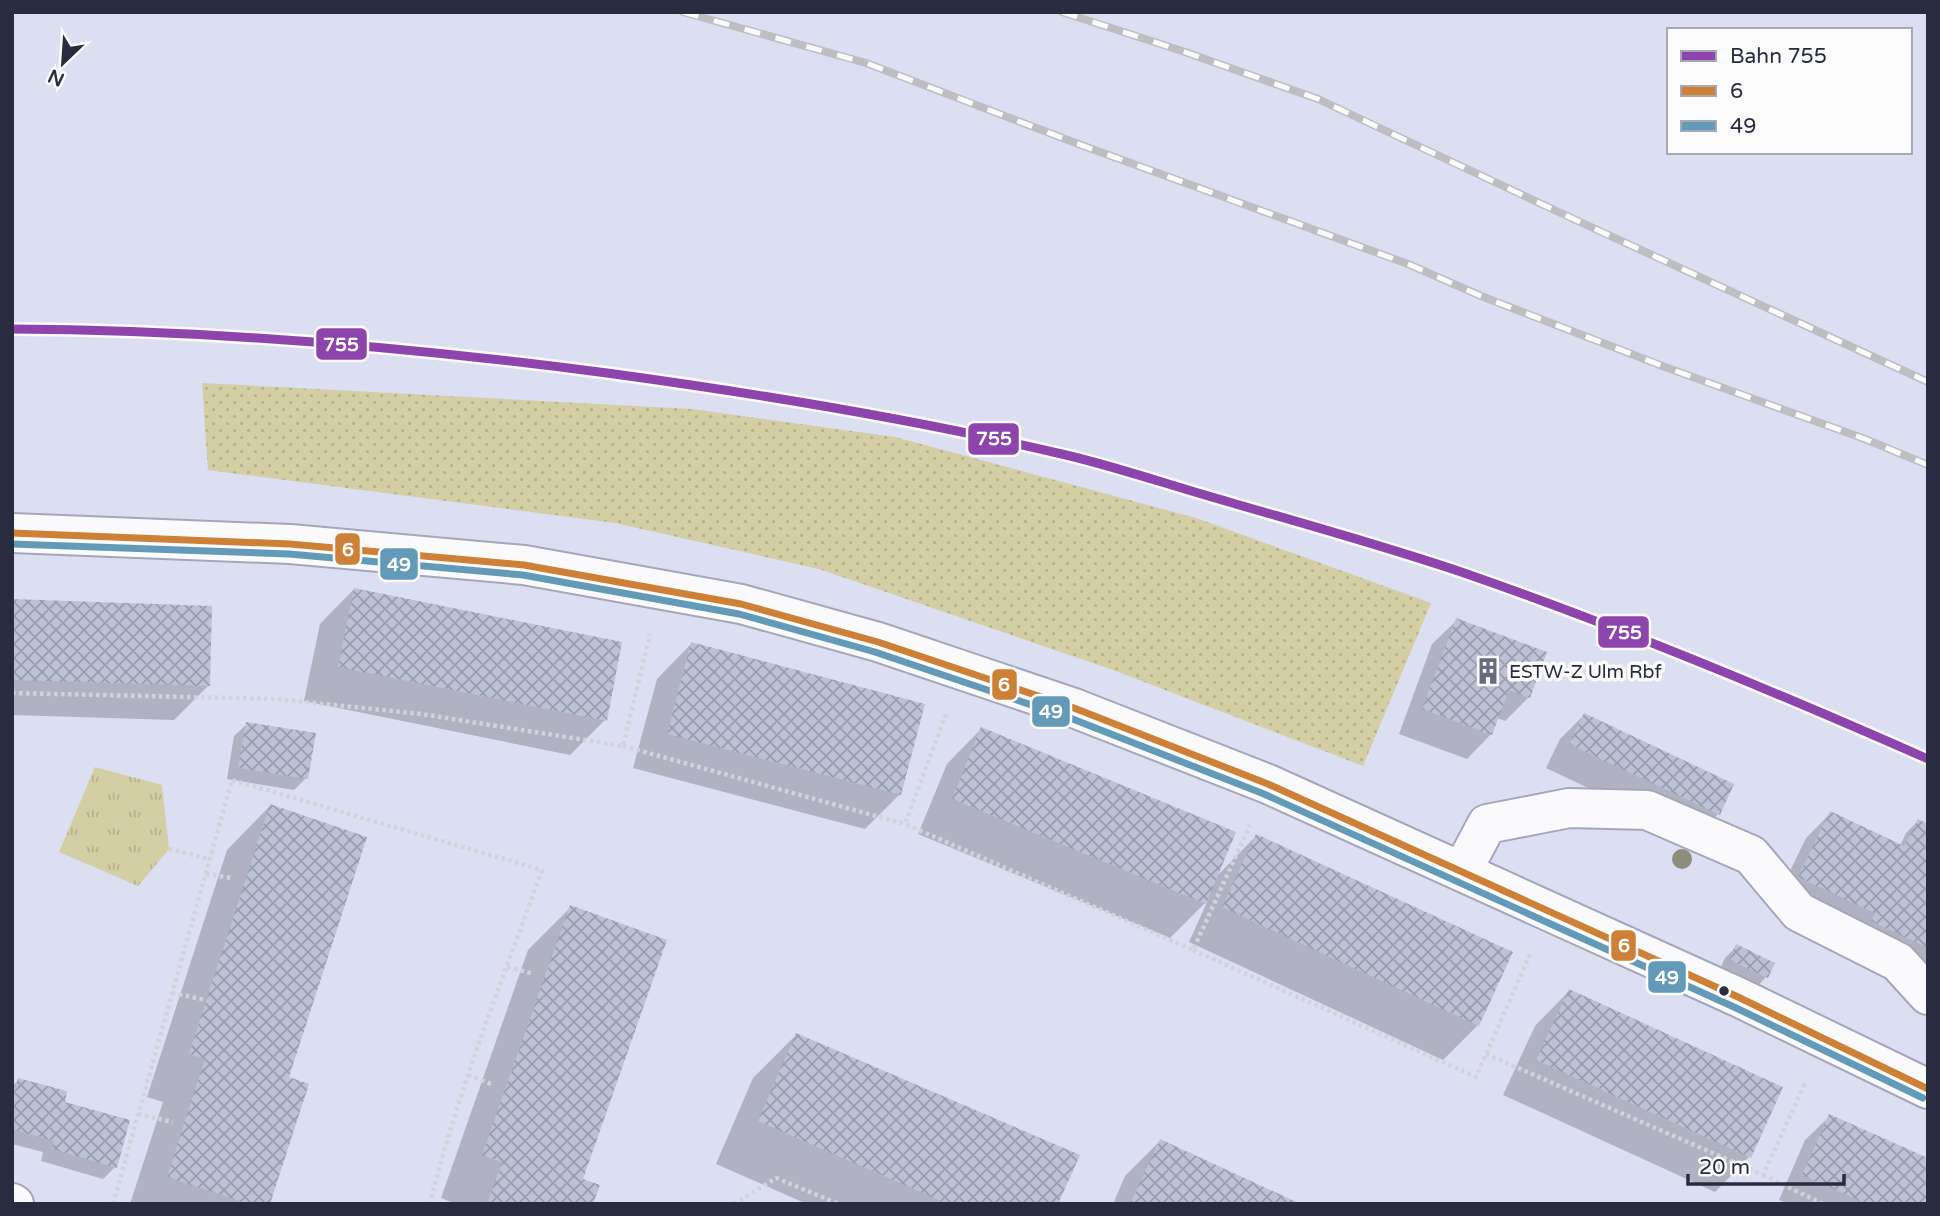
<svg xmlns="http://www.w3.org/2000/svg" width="1940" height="1216" font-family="'Varela Round',sans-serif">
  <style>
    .grass { fill: url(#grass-dots) }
    .park { fill: url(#park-tufts) }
    .shadow { fill: #0003 }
    .building { fill: url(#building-cross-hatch) }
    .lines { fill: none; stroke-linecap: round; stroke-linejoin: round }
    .minor-casing { stroke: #a5a6b9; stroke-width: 42 }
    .path { stroke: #d2d3d9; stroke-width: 4.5; stroke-dasharray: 3.5 3.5; stroke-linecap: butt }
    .minor { stroke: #fafafd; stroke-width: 38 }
    .rail-casing { stroke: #bdbdc2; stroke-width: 8 }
    .rail { stroke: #fbfbfb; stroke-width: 5; stroke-dasharray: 16; stroke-linecap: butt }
    .bus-1-casing { stroke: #fbfbfb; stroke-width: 12 }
    .bus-2-casing { stroke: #fbfbfb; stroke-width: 12 }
    .bus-1 { stroke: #ce8037; stroke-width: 7 }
    .bus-2 { stroke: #629ab7; stroke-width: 7 }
    .rail-1-casing { stroke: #fbfbfb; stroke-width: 14 }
    .rail-1 { stroke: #8e44ad; stroke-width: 9 }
    .tree { fill: #8e8c7d }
    .bus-dot { fill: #292b41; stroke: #fbfbfb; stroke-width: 2.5 }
    .labels { text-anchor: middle; stroke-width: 7; stroke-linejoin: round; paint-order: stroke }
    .poi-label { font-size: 19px; fill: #292b41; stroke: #fbfbfb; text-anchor: start }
    .line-badge { stroke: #fbfbfb; stroke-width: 2.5 }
    .badge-label { font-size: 19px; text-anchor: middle; font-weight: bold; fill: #fff }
  </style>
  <defs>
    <pattern id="grass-dots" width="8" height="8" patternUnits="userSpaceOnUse" patternTransform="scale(1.75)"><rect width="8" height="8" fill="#d4cea4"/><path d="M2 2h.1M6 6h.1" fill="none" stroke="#b6b18e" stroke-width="1.8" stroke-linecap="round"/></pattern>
    <pattern id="park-tufts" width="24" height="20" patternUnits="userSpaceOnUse" patternTransform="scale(1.75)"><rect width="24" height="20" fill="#d4cea4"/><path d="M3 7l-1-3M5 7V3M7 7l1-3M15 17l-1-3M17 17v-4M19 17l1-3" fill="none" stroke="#b6b18e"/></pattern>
    <pattern id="building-cross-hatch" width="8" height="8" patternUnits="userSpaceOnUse" patternTransform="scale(1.75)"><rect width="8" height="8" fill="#bcc2d4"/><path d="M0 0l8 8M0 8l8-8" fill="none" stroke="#999eae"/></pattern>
  </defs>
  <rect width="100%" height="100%" fill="#dcdef2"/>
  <path class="grass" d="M202,383L692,409L895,437L1196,518L1431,603L1363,766L1113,670L819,569L615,523L208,470Z"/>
  <path class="park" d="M95,767L162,785L169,849L138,886L59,852Z"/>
  <g class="shadow">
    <path d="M354,589L605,720L570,755L304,701L320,624Z"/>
    <path d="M12,601L209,685L174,720L12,715Z"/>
    <path d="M1457,620L1529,697L1505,721L1497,718L1491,734L1467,759L1399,734L1432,644Z"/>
    <path d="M691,644L900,794L865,829L633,768L657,679Z"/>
    <path d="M1584,715L1718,814L1694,838L1546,768L1560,739Z"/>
    <path d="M247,724L306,778L294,790L227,779L234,736Z"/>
    <path d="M981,729L1216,877L1256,836L1478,1025L1443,1060L1189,942L1208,900L1170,938L918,834L947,764Z"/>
    <path d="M270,806L287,1079L269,1204H130L163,1102L147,1097L227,850Z"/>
    <path d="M1830,814L1900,846L1906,833L1918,821L1928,826V983L1775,902L1806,838Z"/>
    <path d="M571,907L580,1180L592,1204H456L441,1198L528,950Z"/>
    <path d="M1737,946L1773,964L1766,977L1754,990L1718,973L1725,958Z"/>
    <path d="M1569,991L1749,1157L1715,1192L1503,1095L1535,1026Z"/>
    <path d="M796,1035L1057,1204H807L716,1164L753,1078Z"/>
    <path d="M19,1080L63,1103L115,1167L103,1179L41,1161L43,1152L12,1144V1086Z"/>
    <path d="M1830,1116L1928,1204H1789L1779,1200L1805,1140Z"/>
    <path d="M1160,1141L1297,1204H1113L1125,1176Z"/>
  </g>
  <g class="building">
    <path d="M354,588L622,642L607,721L338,667Z"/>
    <path d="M12,599L212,606L210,686L12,680Z"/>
    <path d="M1456,618L1547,652L1530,698L1509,690L1492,735L1422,709Z"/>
    <path d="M691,642L925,704L901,795L667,734Z"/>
    <path d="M1584,713L1734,784L1720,815L1569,744Z"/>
    <path d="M246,722L316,733L308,779L238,768Z"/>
    <path d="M981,727L1236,832L1206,904L952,799Z"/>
    <path d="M270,804L367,837L289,1077L309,1084L270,1204H249L167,1177L205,1059L189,1054Z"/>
    <path d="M1830,811L1904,846L1918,819L1928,824V948L1871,921L1875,913L1798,877Z"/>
    <path d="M1256,834L1513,952L1479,1026L1222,907Z"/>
    <path d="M570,905L667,940L583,1179L600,1185L593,1204H487L502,1162L482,1155Z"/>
    <path d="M1736,944L1775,963L1768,978L1729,960Z"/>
    <path d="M1569,989L1783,1087L1751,1158L1536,1060Z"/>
    <path d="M796,1033L1080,1155L1058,1204H948L758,1121Z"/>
    <path d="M18,1078L67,1091L65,1102L130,1120L117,1168L52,1149L54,1141L12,1129V1100Z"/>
    <path d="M1829,1114L1928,1158V1204H1867L1802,1175Z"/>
    <path d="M1160,1139L1301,1204H1130Z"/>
  </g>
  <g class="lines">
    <defs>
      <g id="minor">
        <path d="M12,533L290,544L524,565L741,604L878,642L1074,708L1268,784L1738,997L1928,1089"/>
        <path d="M1462,871L1487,824L1569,808L1647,810L1751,855L1799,912L1898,962L1928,995"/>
        <path d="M12,1203L14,1204"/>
      </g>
    </defs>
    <use href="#minor" class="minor-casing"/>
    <g class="path">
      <path d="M12,693L276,699L421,714L623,746L650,634"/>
      <path d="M946,714L905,824L1193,950L1250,825"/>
      <path d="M623,746L905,824"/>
      <path d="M169,849L210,859"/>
      <path d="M206,874L232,878"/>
      <path d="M1193,950L1476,1077L1531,952"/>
      <path d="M507,967L534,974"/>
      <path d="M172,993L206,1000"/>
      <path d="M1486,1054L1763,1175L1806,1081"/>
      <path d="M468,1075L494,1085"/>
      <path d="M138,1114L173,1122"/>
      <path d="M1763,1175L1823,1204"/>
      <path d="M113,1204L232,780L542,870C502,981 458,1090 430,1204"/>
      <path d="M734,1204L776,1178L839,1204"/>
    </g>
    <use href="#minor" class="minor"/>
    <defs>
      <g id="rail">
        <path d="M683,12L866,63L1081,145L1408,264L1481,296L1665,367L1865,439L1928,465"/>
        <path d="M1062,12L1185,52L1318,99L1565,215L1928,382"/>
      </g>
    </defs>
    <use href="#rail" class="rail-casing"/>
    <use href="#rail" class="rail"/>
    <defs>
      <path id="bus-1" d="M12,533L290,544L524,565L741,604L878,642L1074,708L1268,784L1738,997L1928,1089"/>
      <path id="bus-2" d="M12,544L289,554L523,575L739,614L875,652L1070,718L1264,794L1734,1007L1923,1098"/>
    </defs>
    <use href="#bus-1" class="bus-1-casing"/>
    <use href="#bus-2" class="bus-2-casing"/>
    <use href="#bus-1" class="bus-1"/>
    <use href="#bus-2" class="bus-2"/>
    <defs>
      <path id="rail-1" d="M12,329C211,330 409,347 607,373C761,394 915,419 1066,455C1121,468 1175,487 1229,502C1308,525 1388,547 1467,574C1623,628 1776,692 1928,759"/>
    </defs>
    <use href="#rail-1" class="rail-1-casing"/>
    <use href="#rail-1" class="rail-1"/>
  </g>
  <circle class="tree" cx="1682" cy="859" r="10"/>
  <defs>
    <symbol id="building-bare" viewBox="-9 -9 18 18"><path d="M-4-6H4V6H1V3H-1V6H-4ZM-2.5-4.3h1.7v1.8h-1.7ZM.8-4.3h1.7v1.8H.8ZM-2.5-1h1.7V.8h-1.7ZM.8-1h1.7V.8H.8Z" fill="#686a7f" stroke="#fbfbfb" stroke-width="2.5" paint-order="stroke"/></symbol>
  </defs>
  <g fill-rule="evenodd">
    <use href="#building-bare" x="1469" y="652" width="38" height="38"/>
  </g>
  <circle class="bus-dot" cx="1724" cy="991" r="6"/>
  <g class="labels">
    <g class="poi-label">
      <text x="1509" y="678">ESTW-Z Ulm Rbf</text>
    </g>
  </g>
  <g class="line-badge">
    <rect x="315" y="327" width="53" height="34" rx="7" fill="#8e44ad"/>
    <rect x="967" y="422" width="53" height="34" rx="7" fill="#8e44ad"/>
    <rect x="334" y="532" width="27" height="34" rx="7" fill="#ce8037"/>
    <rect x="379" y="547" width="40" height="34" rx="7" fill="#629ab7"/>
    <rect x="1597" y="615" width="53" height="34" rx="7" fill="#8e44ad"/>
    <rect x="991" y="668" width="27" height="33" rx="7" fill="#ce8037"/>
    <rect x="1031" y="695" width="40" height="33" rx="7" fill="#629ab7"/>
    <rect x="1610" y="929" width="27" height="33" rx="7" fill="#ce8037"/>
    <rect x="1647" y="960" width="40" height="34" rx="7" fill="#629ab7"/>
  </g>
  <g class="badge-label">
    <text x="341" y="351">755</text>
    <text x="994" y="445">755</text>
    <text x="348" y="556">6</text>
    <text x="399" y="571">49</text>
    <text x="1624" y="639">755</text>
    <text x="1004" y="691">6</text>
    <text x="1051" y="718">49</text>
    <text x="1624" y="952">6</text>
    <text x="1667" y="984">49</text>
  </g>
  <rect width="1940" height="1216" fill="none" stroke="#292b41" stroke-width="28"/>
  <rect x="1667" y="28" width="245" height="126" fill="#fbfbfb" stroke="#a7a8b1" stroke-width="2"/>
  <rect x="1681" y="51" width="35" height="10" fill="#8e44ad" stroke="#a7a8b1" stroke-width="2"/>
  <text x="1730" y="63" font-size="21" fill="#292b41">Bahn 755</text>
  <rect x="1681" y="86" width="35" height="10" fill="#ce8037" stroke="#a7a8b1" stroke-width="2"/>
  <text x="1730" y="98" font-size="21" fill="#292b41">6</text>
  <rect x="1681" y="121" width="35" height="10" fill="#629ab7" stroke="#a7a8b1" stroke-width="2"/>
  <text x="1730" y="133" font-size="21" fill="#292b41">49</text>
  <g transform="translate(63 63) rotate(205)" stroke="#fbfbfb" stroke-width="5" paint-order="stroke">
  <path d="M0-5L12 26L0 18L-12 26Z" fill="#292b41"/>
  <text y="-10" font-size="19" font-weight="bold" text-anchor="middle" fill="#292b41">N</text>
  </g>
  <path d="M1688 1174v10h156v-10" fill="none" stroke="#292b41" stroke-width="3.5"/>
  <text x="1699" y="1174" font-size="21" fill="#292b41" stroke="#fbfbfb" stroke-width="5" paint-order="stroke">20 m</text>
</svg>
